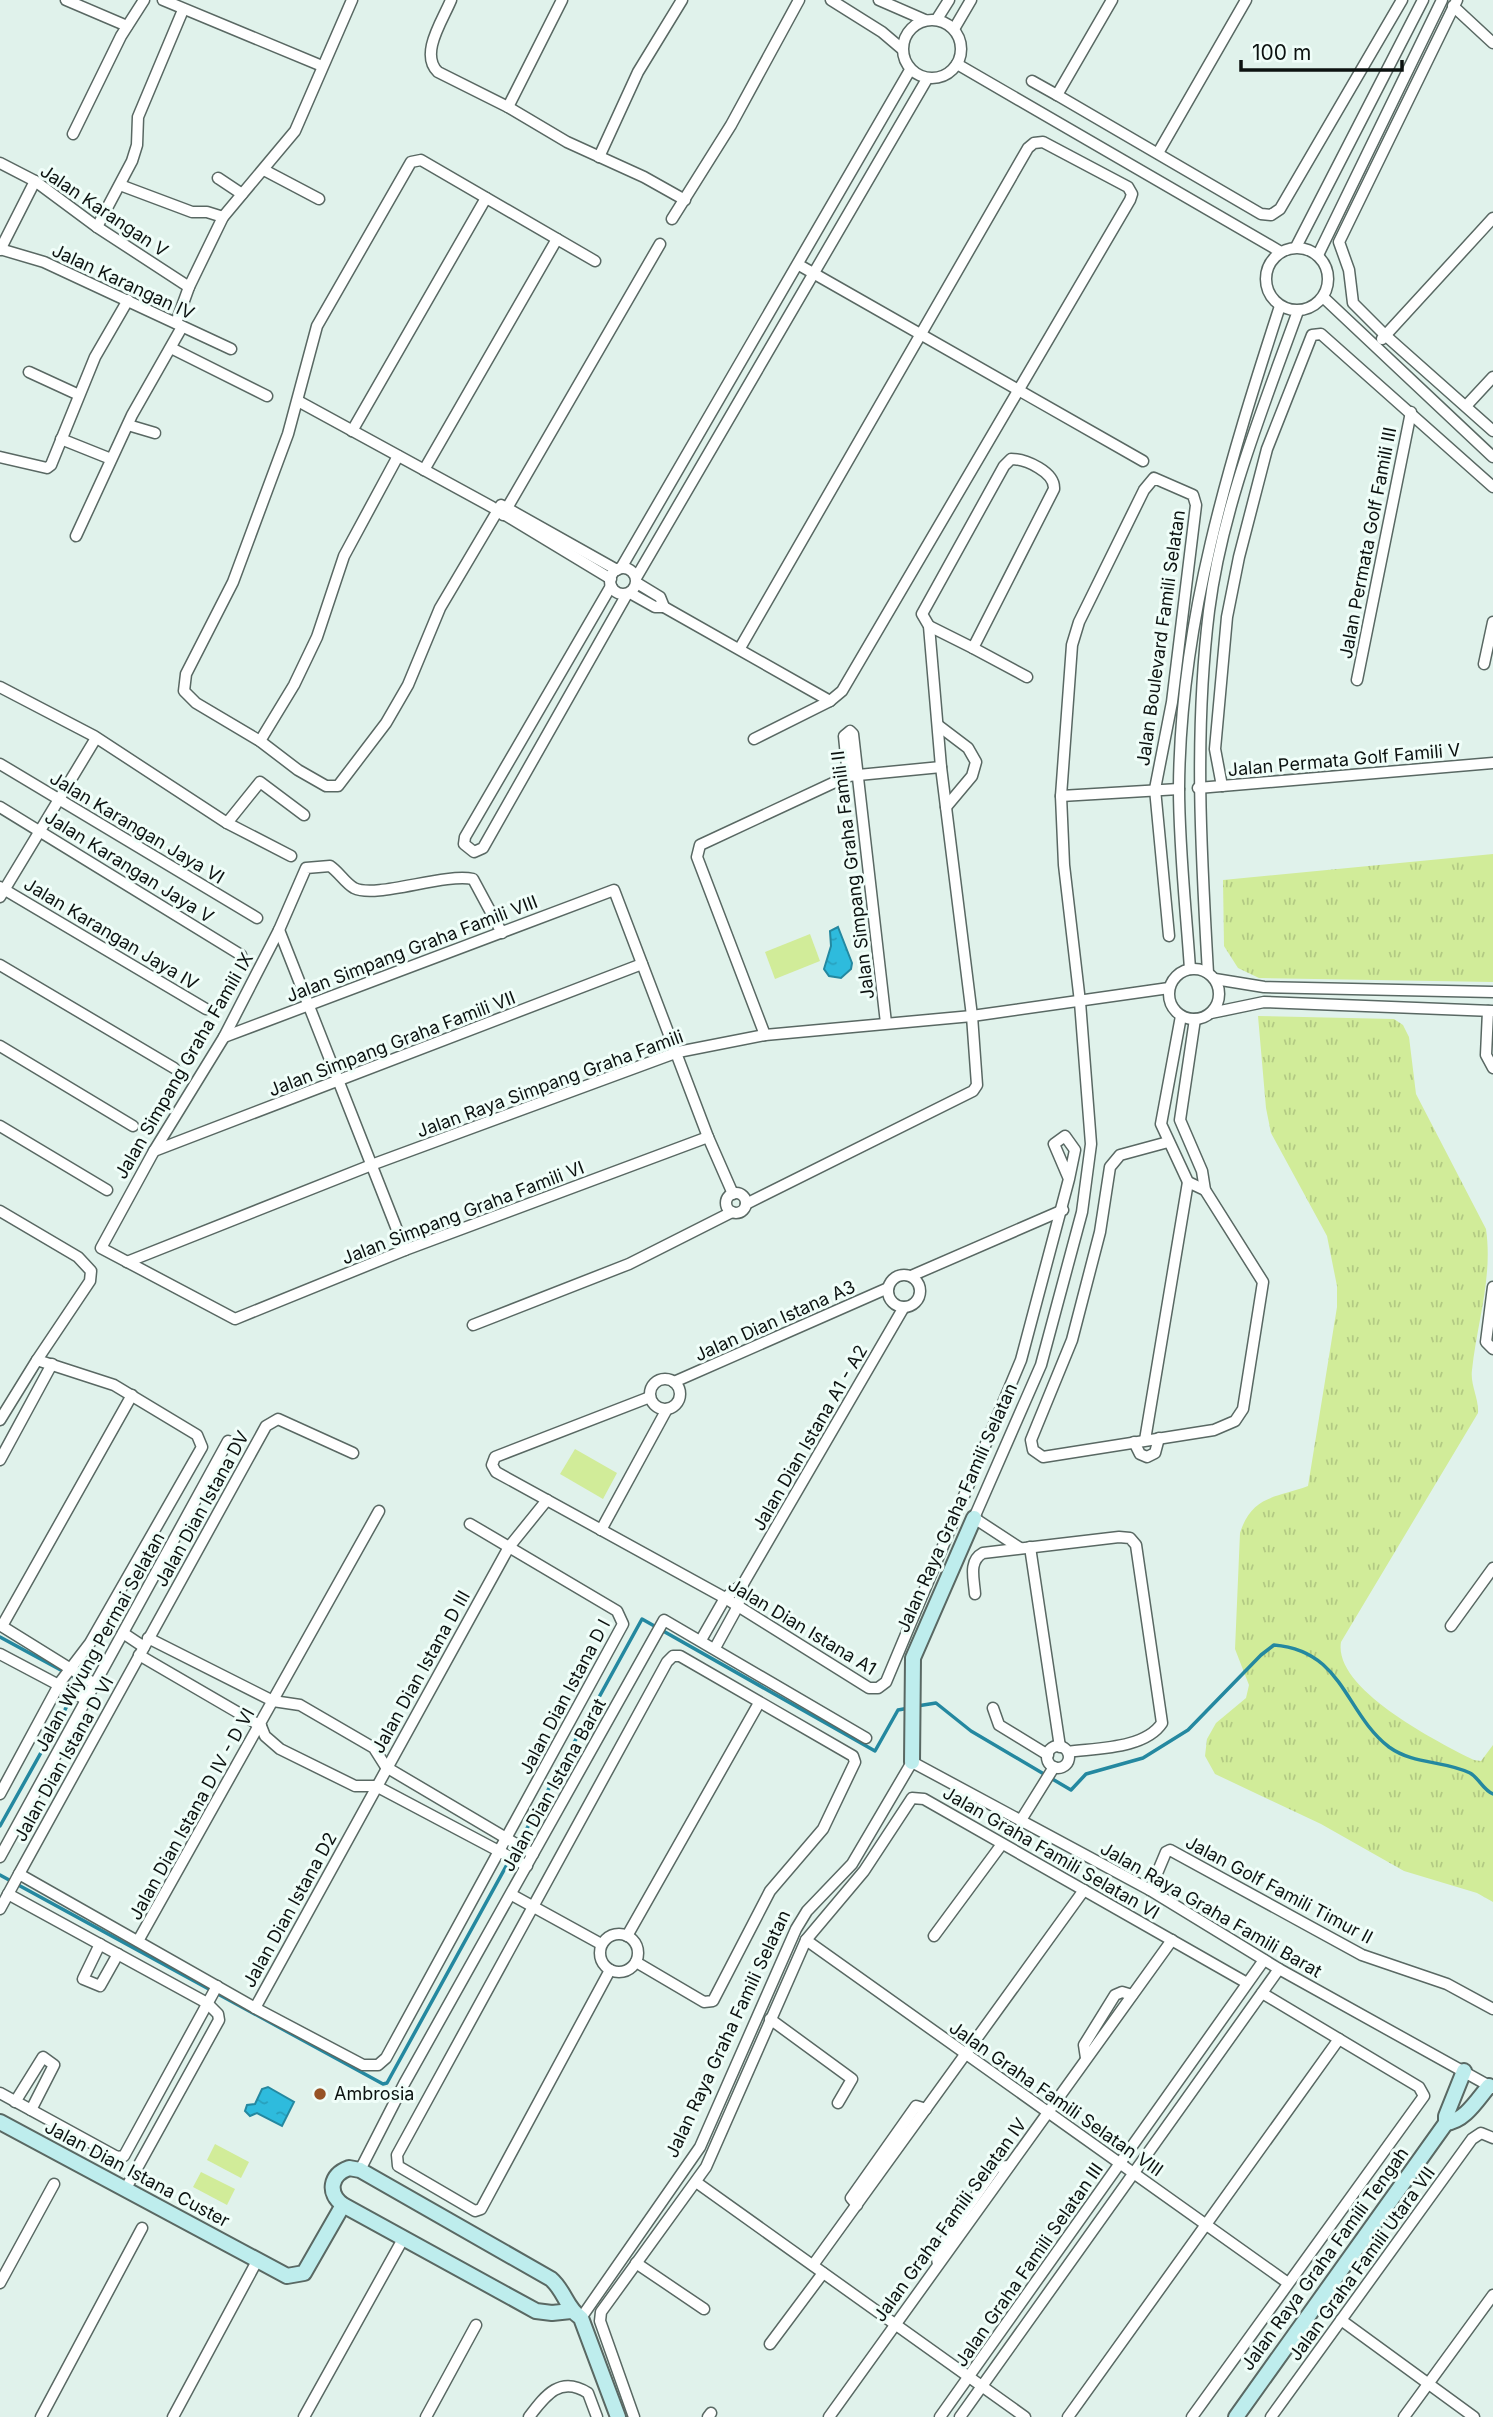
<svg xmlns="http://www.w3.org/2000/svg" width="1493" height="2417" font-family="Inter,sans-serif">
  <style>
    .grass { fill: url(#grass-tufts) }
    .garden { fill: #d1ec99 }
    .water { fill: url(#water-ripples); stroke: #2488a0; stroke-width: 2 }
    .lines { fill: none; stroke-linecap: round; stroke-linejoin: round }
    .stream { stroke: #2488a0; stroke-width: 3.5 }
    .street-casing { stroke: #596863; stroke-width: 13 }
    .secondary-casing { stroke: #596863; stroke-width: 18 }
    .street { stroke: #fff; stroke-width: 10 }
    .secondary { stroke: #beeded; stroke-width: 14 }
    .poi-dot { fill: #975326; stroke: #f0fef9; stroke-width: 2.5 }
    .labels { text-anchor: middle; stroke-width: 6; stroke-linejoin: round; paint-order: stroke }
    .street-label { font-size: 18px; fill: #0c1210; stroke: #f0fef9 }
    .poi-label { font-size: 18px; fill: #0c1210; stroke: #f0fef9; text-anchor: start }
  </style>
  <defs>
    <pattern id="grass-tufts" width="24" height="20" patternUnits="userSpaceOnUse" patternTransform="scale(1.75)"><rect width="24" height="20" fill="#d1ec99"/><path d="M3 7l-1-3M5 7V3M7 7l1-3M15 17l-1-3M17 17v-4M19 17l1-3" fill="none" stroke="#b2c983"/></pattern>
    <pattern id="water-ripples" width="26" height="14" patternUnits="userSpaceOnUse" patternTransform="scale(1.75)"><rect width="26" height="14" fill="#2ebbdd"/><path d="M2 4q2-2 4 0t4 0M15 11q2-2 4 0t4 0" fill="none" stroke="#28a0bd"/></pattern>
  </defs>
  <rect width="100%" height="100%" fill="#e0f2eb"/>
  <g class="grass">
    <path d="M1493,854V982L1259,978L1238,968L1224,946L1223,880Z"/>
    <path d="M1258,1016L1394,1019L1403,1025L1409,1037L1416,1094L1486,1229C1493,1277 1477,1323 1472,1370C1470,1385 1479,1398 1478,1413L1341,1642C1333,1689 1438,1742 1474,1760L1481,1761L1493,1745V1902L1477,1893L1404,1871L1321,1824L1215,1774L1205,1756L1207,1739L1216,1723L1246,1698L1249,1685L1235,1649L1240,1533C1252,1495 1276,1498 1308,1486L1337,1307V1286L1327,1236L1271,1133L1266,1108Z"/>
  </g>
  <g class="garden">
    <path d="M810,934L820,961L775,979L765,952Z"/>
    <path d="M575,1449L617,1473L603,1499L560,1474Z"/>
    <path d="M215,2144L249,2162L241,2178L207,2160Z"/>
    <path d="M201,2172L235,2189L227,2205L193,2187Z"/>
  </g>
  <g class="water">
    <path d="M838,927L852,963L851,969L841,978L829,976L824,969L831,946L830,931Z"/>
    <path d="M268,2087L294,2102L282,2126L257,2113L250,2116L245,2111L247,2105L255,2104L262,2089Z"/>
  </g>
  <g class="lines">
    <g class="stream">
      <path d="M0,1637L81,1681L0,1826"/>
      <path d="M917,1706L936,1703L971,1731L1071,1790L1086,1774L1143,1758L1188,1730L1261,1655L1274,1645C1344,1651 1344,1712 1389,1747C1414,1765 1443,1760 1470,1773C1479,1778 1483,1790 1493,1794"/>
      <path d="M0,1875L383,2084L387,2083L642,1619L875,1751L898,1710L909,1708"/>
    </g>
    <defs>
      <g id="street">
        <path d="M66,0L127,26"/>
        <path d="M163,0L322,66"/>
        <path d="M451,0C443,20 419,54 438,72L508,107L567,142L644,177L685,200"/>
        <path d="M831,0L882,32L902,49"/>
        <path d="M879,0L925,20"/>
        <path d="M1112,0L1057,95L1261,214L1271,215L1280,209L1402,0"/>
        <path d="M1457,0L1339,242L1349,270L1353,303L1385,335L1493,431"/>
        <path d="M1453,6L1493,43"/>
        <path d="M937,19L949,0"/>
        <circle cx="932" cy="49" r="29"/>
        <path d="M954,29L971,0"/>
        <path d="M957,64L1281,252"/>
        <path d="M1032,81L1057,95"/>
        <path d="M508,107L562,0"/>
        <path d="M73,134L121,36L144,0"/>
        <path d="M1158,153L1246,0"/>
        <path d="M599,157L638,72L682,0"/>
        <path d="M0,163L35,181L97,227L189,287"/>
        <path d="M264,170L319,199"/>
        <path d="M218,178L242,194"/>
        <path d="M120,185L192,212H207L223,217"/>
        <path d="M672,219L731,125L799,0"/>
        <path d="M97,227L132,161L137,145L138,117L183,10"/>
        <path d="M1296,247L1423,0"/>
        <circle cx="1297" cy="279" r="31"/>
        <path d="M0,249L44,262L231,349"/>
        <path d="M0,250L35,181"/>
        <path d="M1318,255L1442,0"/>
        <path d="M799,265L1143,461"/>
        <path d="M1323,297L1493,457"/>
        <path d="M176,323L189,287L223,217L295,131L352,0"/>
        <path d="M1382,339L1493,218"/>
        <path d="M171,348L267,396"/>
        <path d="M29,372L79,395"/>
        <path d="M298,401L492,507L611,579"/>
        <path d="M1466,406L1493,377"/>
        <path d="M128,425L155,433"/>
        <path d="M352,431L486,198"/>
        <path d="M61,439L111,459"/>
        <path d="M0,457L47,468L51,465L95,357L128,300"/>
        <path d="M424,470L557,239"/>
        <path d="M501,505L440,608L408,685L386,723L338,786H326L298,770L260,741L196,703L184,691L186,674L233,582L288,434L317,326L411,162L421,160L595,261"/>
        <path d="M503,506L617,570"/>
        <path d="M503,515L660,244"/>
        <path d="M76,536L132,415L182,327"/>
        <circle cx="623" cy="581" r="13"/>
        <path d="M621,568L910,70"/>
        <path d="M636,578L927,79"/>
        <path d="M611,586L465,837L464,844L474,852L483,848L627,594"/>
        <path d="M630,593L655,607H664L660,597L637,583"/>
        <path d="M664,607L830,701"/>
        <path d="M929,626L973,648"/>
        <path d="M740,648L1028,148L1034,143L1043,142L1128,187L1132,194L1130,200L842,691L830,701L754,739"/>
        <path d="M1484,664L1493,622"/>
        <path d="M1357,680L1411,412"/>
        <path d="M0,687L94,736L227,823L291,856"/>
        <path d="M939,726L968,748L976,762L972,776L946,807"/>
        <path d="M260,741L294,685L317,637L344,556L398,456"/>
        <path d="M0,764L257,918"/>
        <path d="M848,776L844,736L850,731L853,734L886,1023"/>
        <path d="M1222,786L1215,749L1227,617L1239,557L1267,449L1312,335L1321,334L1493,487"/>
        <path d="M1198,788L1493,763"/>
        <path d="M1061,796L1179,789"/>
        <path d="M0,807L241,955"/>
        <path d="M227,823L260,782L304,815"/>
        <path d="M0,887L206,1009"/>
        <path d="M0,897L96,738"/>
        <path d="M279,930L405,1250"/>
        <path d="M502,933L473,879C443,873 376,899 354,888C345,883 339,872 330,866L306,868L279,930L224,1037L154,1151L101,1248L235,1319L405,1250L708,1137"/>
        <path d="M0,965L174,1068"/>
        <circle cx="1194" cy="994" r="25"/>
        <path d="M1190,969C1186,909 1179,848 1179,788C1180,621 1229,463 1280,306"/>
        <path d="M1208,973C1201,852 1194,733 1209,611C1222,508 1263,408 1298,311"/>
        <path d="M1215,979L1264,987L1493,992"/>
        <path d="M1488,1011L1486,1055L1493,1068"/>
        <path d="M1211,1013L1264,1002L1493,1011"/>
        <path d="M1181,1016L1161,1124L1188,1182L1205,1190"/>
        <path d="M765,1035L697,857L700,845L848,776L941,767"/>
        <path d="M224,1037L614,890L708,1137L733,1194"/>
        <path d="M0,1046L133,1126"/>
        <path d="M0,1126L107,1190"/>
        <path d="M1168,1142L1120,1155L1110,1167L1100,1232L1072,1340L1031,1440L1033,1450L1043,1457L1214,1430L1235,1421L1243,1409L1263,1282L1205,1190L1202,1171L1180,1120L1195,1019"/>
        <path d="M154,1151L642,964"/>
        <circle cx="736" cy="1203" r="10"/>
        <path d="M746,1204L973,1091L977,1085L972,1016L941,767L929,626L922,614L1004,466L1011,459C1026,459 1055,472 1054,489L973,648L1027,677"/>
        <path d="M0,1211L78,1257L91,1271L90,1281L37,1360"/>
        <path d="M127,1262L374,1164L678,1052L765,1035L972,1016L1169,988"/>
        <circle cx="904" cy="1291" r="16"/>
        <path d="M911,1276L1063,1210"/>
        <path d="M1493,1287L1486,1342L1493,1349"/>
        <path d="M473,1325L629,1264L732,1212"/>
        <circle cx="665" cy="1394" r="15"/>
        <path d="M674,1382L888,1288"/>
        <path d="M650,1397L495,1457L492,1465L496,1472L725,1598L869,1688H878L886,1682L1021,1360L1069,1179L1075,1150L1065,1136L1054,1144L1069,1179"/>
        <path d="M0,1420L37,1360L114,1385L197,1435L202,1447L90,1643L61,1681L0,1794"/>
        <path d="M1145,1440L1188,1182"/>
        <path d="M1134,1442L1140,1454L1147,1457L1155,1453L1159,1438"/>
        <path d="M353,1453L278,1419L266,1426L19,1874L255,2008L363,2065H378L386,2058L623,1624L617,1611L470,1524"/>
        <path d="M0,1460L52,1364"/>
        <path d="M601,1530L667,1409"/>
        <path d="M1030,1547L1060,1747"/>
        <path d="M1020,1548L974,1518L1041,1365L1082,1212L1091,1144L1080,1002L1064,865L1061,796L1072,645L1079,622L1144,490L1154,478L1193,495L1196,505L1172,702L1155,789L1169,936"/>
        <path d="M743,1584L904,1307"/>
        <path d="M975,1594C974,1579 968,1561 983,1553L1119,1537L1130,1538L1136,1545L1162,1723C1145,1749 1096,1748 1068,1752"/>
        <path d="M0,1625L95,1684"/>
        <path d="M2,1626L132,1395"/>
        <path d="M1451,1626L1493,1568"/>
        <path d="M123,1633L144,1647"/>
        <path d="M148,1638L273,1701L300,1705L374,1748L386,1767"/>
        <path d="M701,1640L725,1598L743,1584L738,1606L715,1648"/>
        <path d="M0,1654L87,1700"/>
        <path d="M139,1655L261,1726"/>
        <path d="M993,1708L999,1725L1048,1755"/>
        <path d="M261,1726L265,1736L280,1749L355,1786H376"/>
        <circle cx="1058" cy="1757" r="11"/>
        <path d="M386,1767L533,1854"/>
        <path d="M376,1786L527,1866"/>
        <path d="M1021,1820L1054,1767"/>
        <path d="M0,1857L228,1441"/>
        <path d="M1150,1890L1166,1852L1170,1850L1362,1955L1447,1984L1493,2009"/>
        <path d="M8,1894L207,2003L218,2014L219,2020L125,2190"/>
        <path d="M512,1895L601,1944"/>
        <path d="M0,1909L19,1874"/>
        <circle cx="619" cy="1953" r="19"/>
        <path d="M627,1936L759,1703"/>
        <path d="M934,1936L1002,1844"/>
        <path d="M806,1940L1288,2283"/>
        <path d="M138,1941L379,1511"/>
        <path d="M100,1944L83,1979L100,1986L118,1954"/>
        <path d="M610,1970L481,2209L475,2211L398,2166L397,2155L667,1662L673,1656H680L853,1756L855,1762L823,1829L770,1891L713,2001L704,2002L636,1962"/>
        <path d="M255,2008L509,1547L547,1500"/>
        <path d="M770,2019L852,2079L838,2103"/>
        <path d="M1086,2058L1084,2045L1115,1995L1122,1992L1132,1995"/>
        <path d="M0,2093L117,2157L124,2156L217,1986"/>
        <path d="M15,2102L43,2057L54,2065L31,2110"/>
        <path d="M360,2170L404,2084L664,1620L866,1738"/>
        <path d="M696,2182L1025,2417"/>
        <path d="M857,2205L851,2198L916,2106L926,2109"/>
        <path d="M636,2263L704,2309"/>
        <path d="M938,2264L936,2253L996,2167L1009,2166"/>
        <path d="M813,2265L1084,1890"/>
        <path d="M0,2283L54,2184"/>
        <path d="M581,2318L700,2147L796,1929L807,1911L852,1864L912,1762L1150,1890L1279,1969L1493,2088"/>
        <path d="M1341,2320L1474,2417"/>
        <path d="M770,2344L823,2273"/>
        <path d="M41,2417L142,2228"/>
        <path d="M173,2417L257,2261"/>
        <path d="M304,2417L403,2239"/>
        <path d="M426,2417L476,2325"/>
        <path d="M529,2417C545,2396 560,2375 588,2393L597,2417"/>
        <path d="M634,2417L600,2321L601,2312L706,2167L806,1940L864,1871L912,1798L924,1799L1247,1983"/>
        <path d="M708,2417L711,2413"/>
        <path d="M829,2417L1172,1940"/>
        <path d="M940,2417L1264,1960"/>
        <path d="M960,2417L1279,1969"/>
        <path d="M1068,2417L1339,2039"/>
        <path d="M1192,2417L1424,2096L1419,2087L1262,1993"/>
        <path d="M1271,2417L1472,2139L1481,2133L1493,2138"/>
        <path d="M1404,2417L1493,2295"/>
      </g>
      <g id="secondary">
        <path d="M912,1762L913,1658L974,1518"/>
        <path d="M0,2122L287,2276L304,2273L343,2205"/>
        <path d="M1446,2123C1465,2121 1477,2100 1489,2086"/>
        <path d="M571,2311L552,2313L536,2311L343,2205C327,2193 330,2175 349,2168L360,2170L551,2279C565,2291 566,2308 581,2318L618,2417"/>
        <path d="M1236,2417L1446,2123V2116L1464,2071"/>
      </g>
    </defs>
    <use href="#street" class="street-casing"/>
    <use href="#secondary" class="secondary-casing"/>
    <use href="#street" class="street"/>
    <use href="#secondary" class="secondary"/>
  </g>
  <circle class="poi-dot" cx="320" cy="2094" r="7"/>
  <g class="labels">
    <g class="street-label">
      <text transform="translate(104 211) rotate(34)" y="6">Jalan Karangan V</text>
      <text transform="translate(123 282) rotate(25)" y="6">Jalan Karangan IV</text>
      <text transform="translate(1368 543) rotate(-79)" y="6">Jalan Permata Golf Famili III</text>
      <text transform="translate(1161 638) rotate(-82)" y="6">Jalan Boulevard Famili Selatan</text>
      <text transform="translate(1344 760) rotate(-5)" y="6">Jalan Permata Golf Famili V</text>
      <text transform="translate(137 828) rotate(31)" y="6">Jalan Karangan Jaya VI</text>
      <text transform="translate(129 867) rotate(32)" y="6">Jalan Karangan Jaya V</text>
      <text transform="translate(853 875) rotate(-97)" y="6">Jalan Simpang Graha Famili II</text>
      <text transform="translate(111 934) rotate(31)" y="6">Jalan Karangan Jaya IV</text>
      <text transform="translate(412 949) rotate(-21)" y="6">Jalan Simpang Graha Famili VIII</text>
      <text transform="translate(392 1044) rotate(-21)" y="6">Jalan Simpang Graha Famili VII</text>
      <text transform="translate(184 1066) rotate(-60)" y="6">Jalan Simpang Graha Famili IX</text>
      <text transform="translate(550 1084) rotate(-20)" y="6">Jalan Raya Simpang Graha Famili</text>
      <text transform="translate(463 1213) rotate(-21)" y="6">Jalan Simpang Graha Famili VI</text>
      <text transform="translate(775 1321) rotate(-24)" y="6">Jalan Dian Istana A3</text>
      <text transform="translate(810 1438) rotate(-60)" y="6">Jalan Dian Istana A1 - A2</text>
      <text transform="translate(957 1508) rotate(-66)" y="6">Jalan Raya Graha Famili Selatan</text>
      <text transform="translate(202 1509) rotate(-61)" y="6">Jalan Dian Istana DV</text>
      <text transform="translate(802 1627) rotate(31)" y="6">Jalan Dian Istana A1</text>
      <text transform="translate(100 1642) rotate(-61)" y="6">Jalan Wiyung Permai Selatan</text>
      <text transform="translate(421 1672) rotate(-61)" y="6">Jalan Dian Istana D III</text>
      <text transform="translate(565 1697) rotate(-62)" y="6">Jalan Dian Istana D I</text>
      <text transform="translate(64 1759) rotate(-61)" y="6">Jalan Dian Istana D VI</text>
      <text transform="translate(554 1785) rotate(-61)" y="6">Jalan Dian Istana Barat</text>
      <text transform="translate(192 1814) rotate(-61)" y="6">Jalan Dian Istana D IV - D VI</text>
      <text transform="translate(1051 1853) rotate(30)" y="6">Jalan Graha Famili Selatan VI</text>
      <text transform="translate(1279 1890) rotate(28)" y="6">Jalan Golf Famili Timur II</text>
      <text transform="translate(290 1910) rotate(-61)" y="6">Jalan Dian Istana D2</text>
      <text transform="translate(1211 1910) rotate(30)" y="6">Jalan Raya Graha Famili Barat</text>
      <text transform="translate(728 2034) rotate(-65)" y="6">Jalan Raya Graha Famili Selatan</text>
      <text transform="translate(1056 2099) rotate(35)" y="6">Jalan Graha Famili Selatan VIII</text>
      <text transform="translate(137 2174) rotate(28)" y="6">Jalan Dian Istana Custer</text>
      <text transform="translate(950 2220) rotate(-54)" y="6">Jalan Graha Famili Selatan IV</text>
      <text transform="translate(1325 2259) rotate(-54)" y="6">Jalan Raya Graha Famili Tengah</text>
      <text transform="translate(1362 2264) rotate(-54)" y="6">Jalan Graha Famili Utara VII</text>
      <text transform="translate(1029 2265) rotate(-55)" y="6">Jalan Graha Famili Selatan III</text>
    </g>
    <g class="poi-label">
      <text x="334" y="2100">Ambrosia</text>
    </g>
  </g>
  <path d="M1241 60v10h161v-10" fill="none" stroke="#0c1210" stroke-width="3.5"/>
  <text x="1252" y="60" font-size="21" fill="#0c1210" stroke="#f0fef9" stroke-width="5" paint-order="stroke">100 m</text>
</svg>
